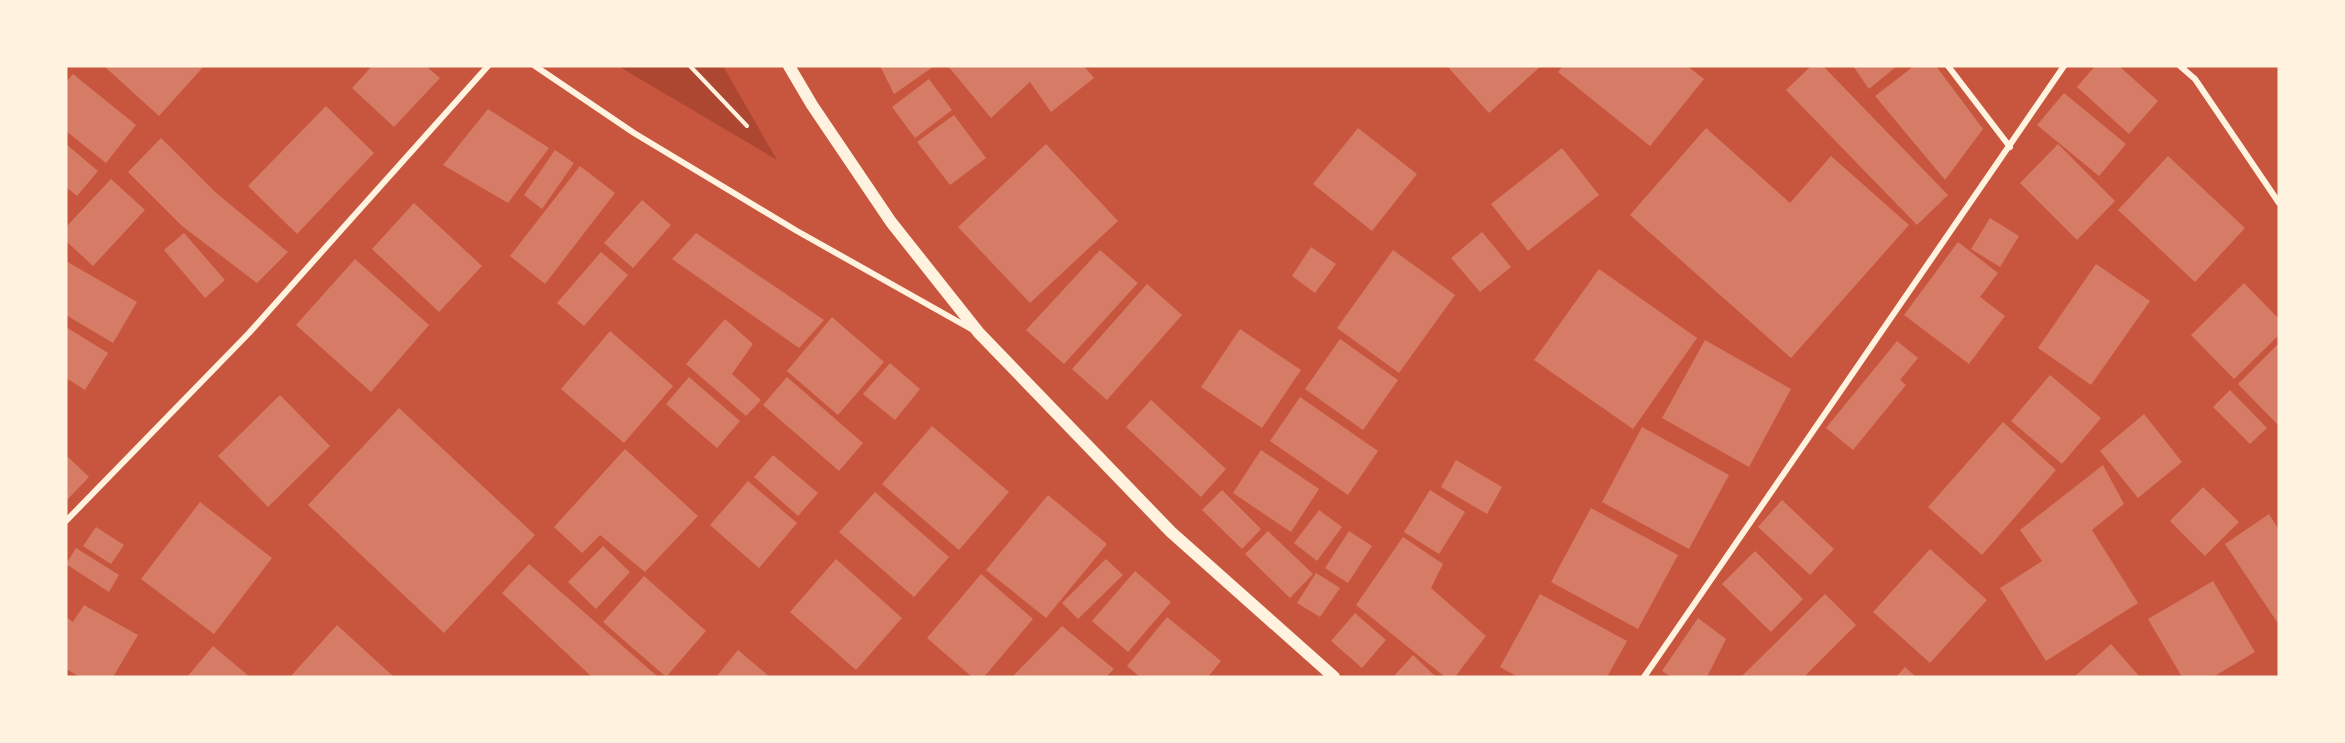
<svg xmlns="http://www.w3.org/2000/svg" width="2345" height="743" font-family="'Archivo Narrow',sans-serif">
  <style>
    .green { fill: #ae4732 }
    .building { fill: #d67c66 }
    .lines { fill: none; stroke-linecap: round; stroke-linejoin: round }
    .path { stroke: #fff3e0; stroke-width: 4 }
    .minor { stroke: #fff3e0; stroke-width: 6 }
    .secondary { stroke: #fff3e0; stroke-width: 12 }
  </style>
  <rect width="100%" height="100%" fill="#c8553d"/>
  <path class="green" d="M618,66H723L777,160Z"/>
  <g class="building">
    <path d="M104,66H204L159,116Z"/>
    <path d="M372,66H426L440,78L394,127L352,88Z"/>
    <path d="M880,66H932L933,67L894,94Z"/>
    <path d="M948,66H1084L1094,78L1051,112L1030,82L991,118Z"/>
    <path d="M1447,66H1541L1489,113Z"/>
    <path d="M1563,66H1687L1704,79L1650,146L1558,72Z"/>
    <path d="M1811,66H1823L1948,195L1917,225L1786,90Z"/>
    <path d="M1853,66H1897L1869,89Z"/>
    <path d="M1914,66H1936L1983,129L1945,180L1875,96Z"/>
    <path d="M2095,66H2119L2158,101L2129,134L2077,87Z"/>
    <path d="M73,74L136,125L106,163L66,131V82Z"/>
    <path d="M929,79L952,110L915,138L892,107Z"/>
    <path d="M2064,93L2126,144L2099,176L2037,125Z"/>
    <path d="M326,106L374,153L297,234L248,186Z"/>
    <path d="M488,109L549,148L508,203L443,165Z"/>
    <path d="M954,115L986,158L950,185L917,142Z"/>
    <path d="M1358,128L1417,174L1372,231L1313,184Z"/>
    <path d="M1706,128L1790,203L1831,156L1909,225L1791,358L1630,215Z"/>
    <path d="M161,138L215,192L288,252L257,283L182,226L128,172Z"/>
    <path d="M66,144L98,171L77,196L66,187Z"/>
    <path d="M1046,144L1118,221L1030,303L958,227Z"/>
    <path d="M2058,144L2115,201L2077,240L2020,183Z"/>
    <path d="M1562,148L1599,195L1528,251L1491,204Z"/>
    <path d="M555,150L574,163L542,209L524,195Z"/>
    <path d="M2168,156L2245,228L2195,282L2118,210Z"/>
    <path d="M580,166L615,193L545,284L510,256Z"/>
    <path d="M111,179L145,210L93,266L66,241V227Z"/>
    <path d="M642,200L671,225L633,268L604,243Z"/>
    <path d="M414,203L482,266L439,312L372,249Z"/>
    <path d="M1990,218L2019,236L2000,267L1971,249Z"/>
    <path d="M1482,232L1511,267L1480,292L1451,258Z"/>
    <path d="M184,233L225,280L205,298L164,250Z"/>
    <path d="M696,233L824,320L799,348L672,259Z"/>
    <path d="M1958,242L1998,273L1980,297L2005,316L1969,364L1904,315Z"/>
    <path d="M1311,247L1336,264L1315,293L1292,276Z"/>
    <path d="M1100,250L1138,283L1064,364L1026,330Z"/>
    <path d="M1393,250L1455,295L1399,373L1337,328Z"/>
    <path d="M601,252L628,275L584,326L557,303Z"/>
    <path d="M355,259L429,325L371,392L296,325Z"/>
    <path d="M66,261L137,302L113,343L66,315Z"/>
    <path d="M2096,264L2150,301L2091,385L2038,348Z"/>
    <path d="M1599,269L1697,338L1633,429L1534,360Z"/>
    <path d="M2244,283L2279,319V335L2234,379L2191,335Z"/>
    <path d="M1147,284L1182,315L1107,400L1072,369Z"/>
    <path d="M832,317L884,362L838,415L787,371Z"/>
    <path d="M725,319L753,344L732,374L761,400L746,416L686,364Z"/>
    <path d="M66,327L108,353L85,390L66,378Z"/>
    <path d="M1240,329L1301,370L1262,428L1201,387Z"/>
    <path d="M610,331L673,386L624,443L561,389Z"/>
    <path d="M1340,339L1398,380L1363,430L1305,389Z"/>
    <path d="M1705,340L1791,389L1749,467L1662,418Z"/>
    <path d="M1897,341L1918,358L1900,380L1906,385L1853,450L1826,428Z"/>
    <path d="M2279,343V426L2238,384Z"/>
    <path d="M890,363L920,389L895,420L863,394Z"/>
    <path d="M2050,375L2101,418L2062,464L2011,421Z"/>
    <path d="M689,377L740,421L717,448L666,404Z"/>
    <path d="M787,377L863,443L839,471L763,405Z"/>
    <path d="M2230,390L2267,428L2250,444L2213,407Z"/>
    <path d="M280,395L330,446L268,507L218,456Z"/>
    <path d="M1300,397L1378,451L1348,495L1270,441Z"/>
    <path d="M1151,400L1226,469L1201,497L1126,427Z"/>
    <path d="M399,408L535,535L444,633L308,505Z"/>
    <path d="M2144,414L2182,462L2138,498L2100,451Z"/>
    <path d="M2003,422L2056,470L1982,555L1928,507Z"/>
    <path d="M932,426L1009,492L959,550L882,484Z"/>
    <path d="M1642,427L1729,475L1689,549L1602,502Z"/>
    <path d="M625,449L698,516L645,572L600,535L582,553L554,527Z"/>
    <path d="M1261,450L1319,489L1291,532L1233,493Z"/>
    <path d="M773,455L818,493L798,516L754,477Z"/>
    <path d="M68,457L89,477L66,501V460Z"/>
    <path d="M1456,460L1502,487L1487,514L1441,487Z"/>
    <path d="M2103,465L2124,504L2092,530L2138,603L2046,661L2000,588L2042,561L2020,530Z"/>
    <path d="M748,481L797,523L759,568L710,525Z"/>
    <path d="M2203,487L2239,522L2205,556L2170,521Z"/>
    <path d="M1222,490L1261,529L1242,549L1202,510Z"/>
    <path d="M1430,490L1465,512L1439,554L1404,532Z"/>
    <path d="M875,492L949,557L914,597L839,532Z"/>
    <path d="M1048,495L1107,544L1046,618L986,570Z"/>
    <path d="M1782,500L1834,549L1810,575L1758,527Z"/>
    <path d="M200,502L272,558L214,634L141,579Z"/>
    <path d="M1591,508L1678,555L1638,629L1551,582Z"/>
    <path d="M1319,510L1342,527L1317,561L1294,543Z"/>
    <path d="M2269,514L2279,530V625L2225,544Z"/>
    <path d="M96,527L124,545L111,564L83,546Z"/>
    <path d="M1268,531L1313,574L1290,598L1245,554Z"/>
    <path d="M1349,531L1372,546L1348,583L1325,568Z"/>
    <path d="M1403,537L1443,564L1431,588L1486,636L1455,677H1445L1356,605Z"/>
    <path d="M603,546L630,572L596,609L568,582Z"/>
    <path d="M76,548L119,575L109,592L66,564Z"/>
    <path d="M1930,549L1987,600L1930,663L1873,612Z"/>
    <path d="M1755,551L1803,599L1771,632L1722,584Z"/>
    <path d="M836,559L902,618L856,670L790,612Z"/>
    <path d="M1106,559L1123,575L1078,619L1062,603Z"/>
    <path d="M529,564L658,677H592L502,593Z"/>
    <path d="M1135,571L1171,602L1128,652L1092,621Z"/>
    <path d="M1316,573L1340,588L1320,617L1297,603Z"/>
    <path d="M981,574L1033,619L984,677H972L927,638Z"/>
    <path d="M644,576L706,631L666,677L603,622Z"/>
    <path d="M2213,581L2255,652L2213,677H2182L2148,619Z"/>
    <path d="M1540,594L1627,641L1607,677H1518L1500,667Z"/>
    <path d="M1825,594L1856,625L1804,677H1741Z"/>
    <path d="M84,605L138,635L113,677H80L66,669V617L73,622Z"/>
    <path d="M1355,613L1386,640L1362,668L1331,641Z"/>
    <path d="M1167,617L1221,661L1208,677H1140L1127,666Z"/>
    <path d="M1698,618L1726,639L1707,677H1671L1662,671Z"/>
    <path d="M337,625L394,677H290Z"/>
    <path d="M1062,626L1114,669L1106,677H1012Z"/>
    <path d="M2111,644L2140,677H2074Z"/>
    <path d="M213,646L250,677H187Z"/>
    <path d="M738,650L770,677H716Z"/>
    <path d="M1413,655L1436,677H1393Z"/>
    <path d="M1905,667L1916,677H1896Z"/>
  </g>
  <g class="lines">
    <path class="path" d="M690,66L747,126"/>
    <g class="minor">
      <path d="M535,66L634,133L797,231L973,330"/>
      <path d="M1948,66L2010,147"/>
      <path d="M2180,66L2195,79L2279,203"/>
      <path d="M66,521L249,333L488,66"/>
      <path d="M1644,677L2064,66"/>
    </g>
    <path class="secondary" d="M789,66L812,105L891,222L979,333L1171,532L1334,677"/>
  </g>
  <rect width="2345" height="743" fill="none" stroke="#fff3e0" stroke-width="135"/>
</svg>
